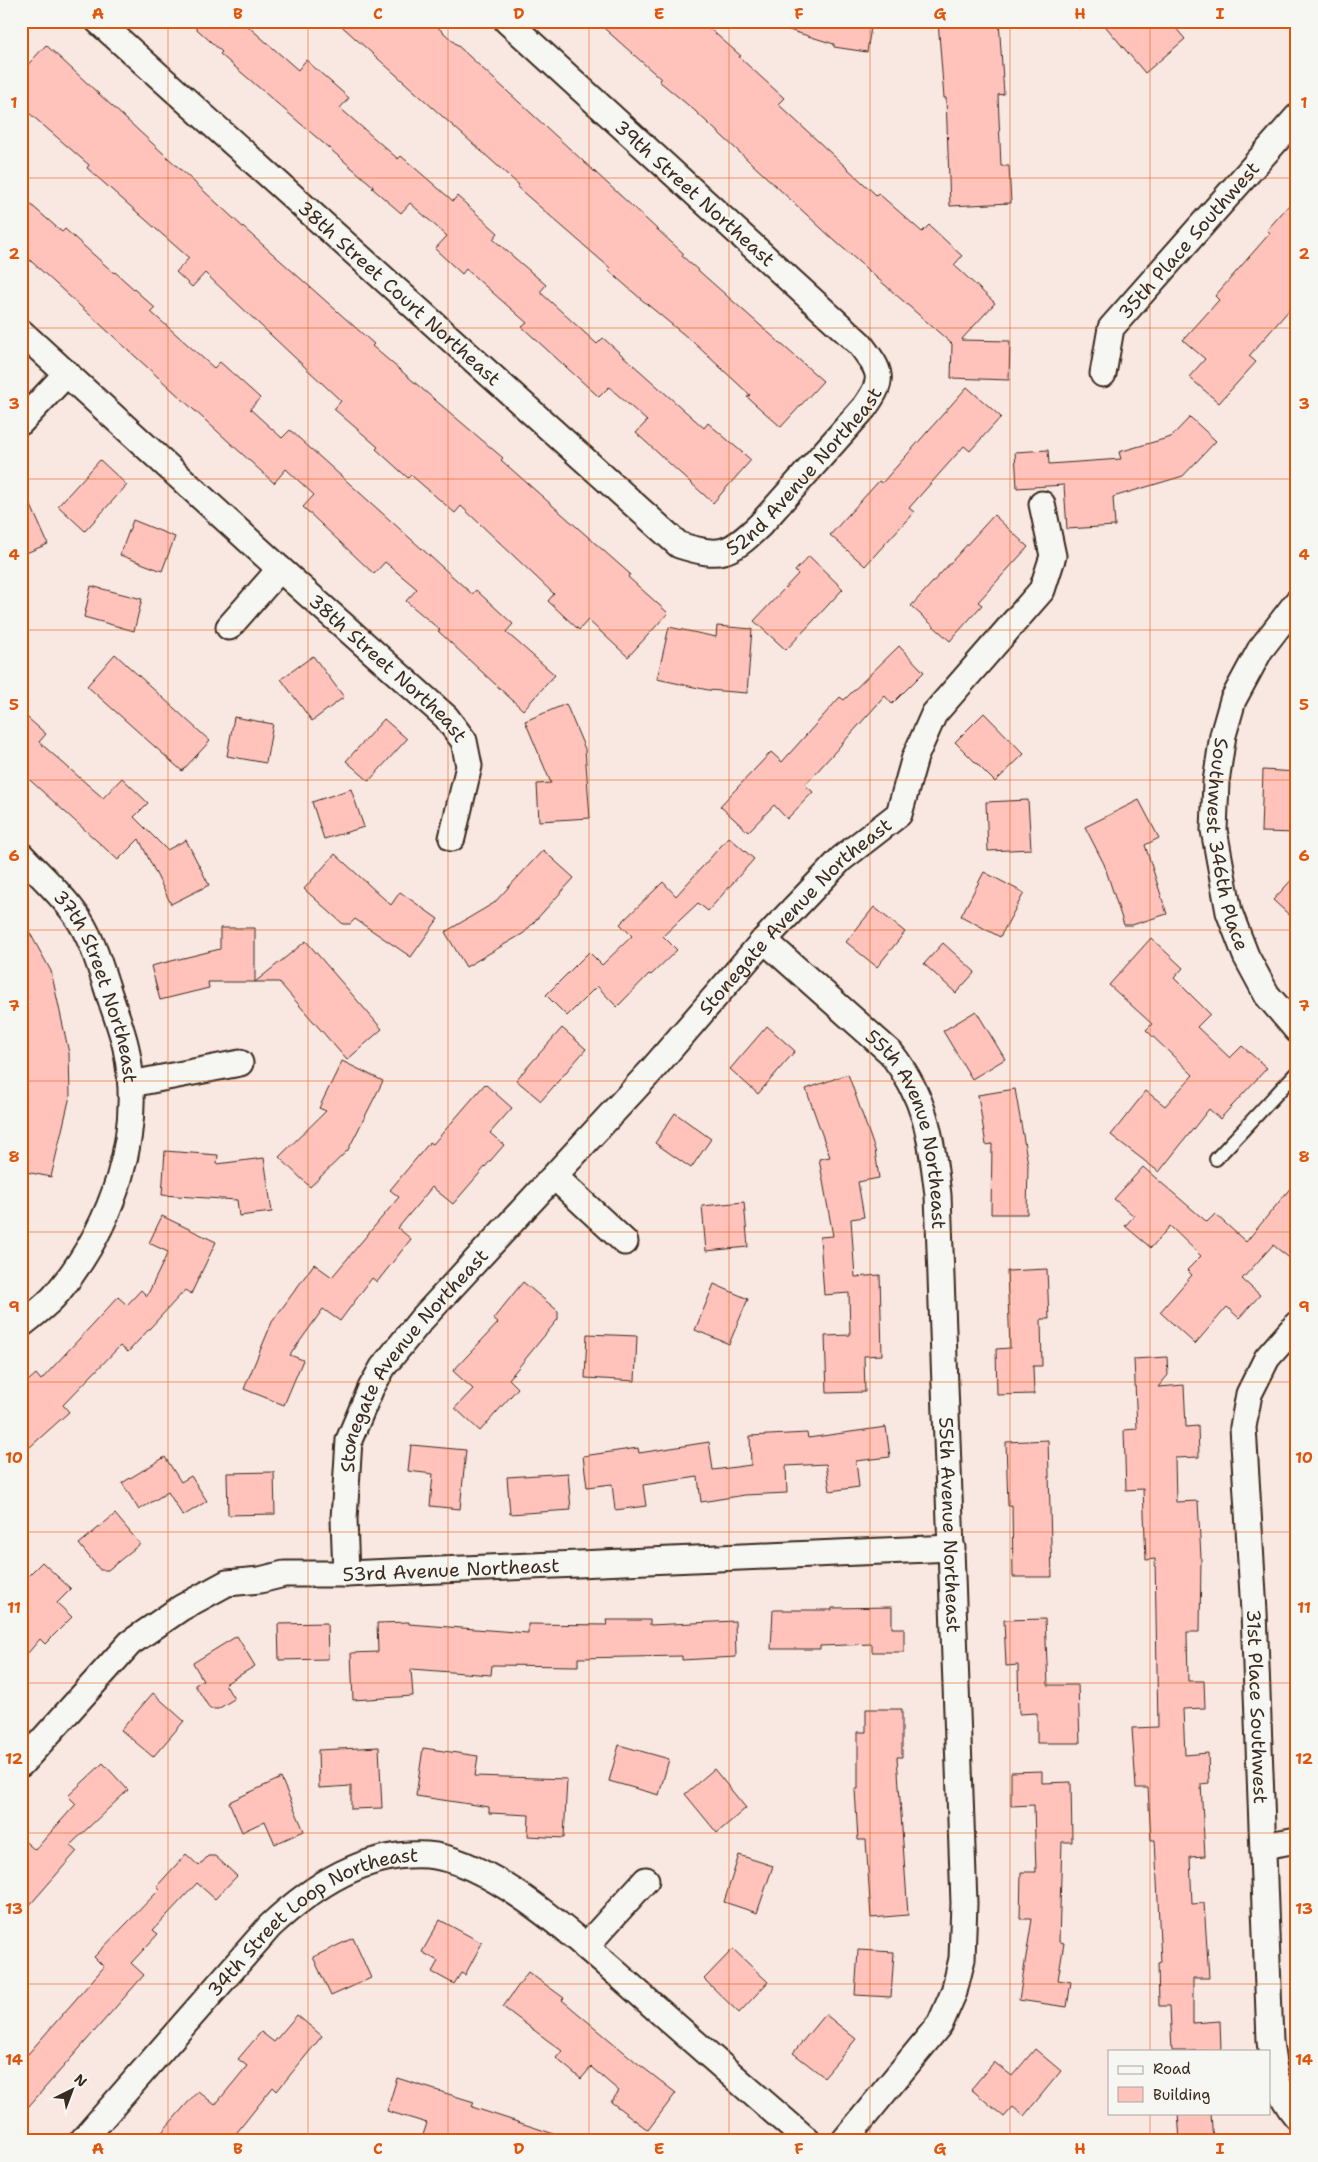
<svg xmlns="http://www.w3.org/2000/svg" width="1318" height="2162" font-family="'Shantell Sans',sans-serif">
  <style>
    .building { fill: #ffc3bb; stroke: #3b2a1e }
    .lines { fill: none; stroke-linecap: round; stroke-linejoin: round }
    .service-casing { stroke: #3b2a1e; stroke-width: 16 }
    .minor-casing { stroke: #3b2a1e; stroke-width: 29 }
    .service { stroke: #f6f6f2; stroke-width: 12 }
    .minor { stroke: #f6f6f2; stroke-width: 25 }
    .grid { fill: none; stroke: #df570d; stroke-width: 1; stroke-opacity: 0.55 }
    .labels { text-anchor: middle; stroke-width: 5; stroke-linejoin: round; paint-order: stroke }
    .street-label { font-size: 19px; fill: #3b2a1e; stroke: #f6f6f2 }
    .neatline { fill: none; stroke: #df570d; stroke-width: 2 }
    .grid-label { font-size: 16px; text-anchor: middle; font-weight: bold; fill: #df570d }
  </style>
  <rect width="100%" height="100%" fill="#f9e7e2"/>
  <filter id="ink" filterUnits="userSpaceOnUse"><feTurbulence type="fractalNoise" baseFrequency=".02" numOctaves="2"/><feDisplacementMap in="SourceGraphic" scale="10" xChannelSelector="R" yChannelSelector="G"/><feConvolveMatrix kernelMatrix="1 2 1 2 8 2 1 2 1" color-interpolation-filters="sRGB"/></filter>
  <g filter="url(#ink)">
    <g class="building">
      <path d="M188,21H242L298,70L306,60L349,98L340,108L398,159L401,156L453,201L457,196L498,233L493,239L546,285L540,292L597,344L603,338L704,428L708,423L751,460L713,503L636,433L647,421L609,387L599,397L522,327L527,323L466,269L462,274L435,249L447,236L410,203L401,213L372,188L374,187L220,54L222,52Z"/>
      <path d="M336,21H431L684,254L682,256L823,381L781,427L747,397L750,395L693,342L642,300L608,270L610,268L517,187L519,185Z"/>
      <path d="M596,21H701L741,56L739,57L784,98L778,104L876,195L878,193L922,232L929,225L962,256L954,265L995,303L961,340L1010,341L1009,380L951,378L952,344L835,241L694,110L659,81L661,79Z"/>
      <path d="M776,21H872L867,52L834,47V44L776,26Z"/>
      <path d="M938,21H999L1004,94L998,95L1001,166H1009L1011,203L950,206L946,98H944Z"/>
      <path d="M1101,21H1170L1185,39L1145,73Z"/>
      <path d="M46,45L245,229L374,344L372,346L503,458L501,460L630,574L628,577L668,613L628,657L588,620L579,630L548,601L554,594L461,506L455,513L411,475L408,478L376,449L378,447L334,409L341,401L205,273L192,287L176,272L189,258L87,168L89,165L21,106V72Z"/>
      <path d="M21,196L62,232L65,229L114,273L115,272L155,308L151,312L214,368L220,362L260,398L250,409L282,438L290,430L472,594L476,590L513,624L506,632L555,675L523,710L438,631L440,630L406,601L417,589L385,562L374,574L303,507L314,495L286,469L274,483L21,252Z"/>
      <path d="M1297,196V301L1249,356L1256,362L1219,403L1189,377L1205,359L1183,340L1219,300L1215,296L1270,233L1267,230Z"/>
      <path d="M967,387L1001,417L970,451L964,446L909,508L914,512L865,566L830,535L879,481L882,483Z"/>
      <path d="M1190,417L1216,441L1183,476L1113,497L1115,526L1067,529L1064,485L1017,488L1015,452L1048,450L1049,464L1121,459L1119,452L1171,437Z"/>
      <path d="M100,460L127,485L85,531L58,506Z"/>
      <path d="M21,483L48,544L21,555Z"/>
      <path d="M994,515L1028,547L978,602L982,605L950,641L911,606Z"/>
      <path d="M133,520L175,537L162,571L120,555Z"/>
      <path d="M809,556L843,589L786,650L754,621L798,574L795,571Z"/>
      <path d="M91,586L142,599L134,631L84,617Z"/>
      <path d="M717,626L752,629L747,693L708,690L657,679L669,627L716,637Z"/>
      <path d="M899,646L924,672L892,704L885,696L805,785L813,792L787,819L774,805L748,832L720,806L771,752L782,762L840,697L844,700Z"/>
      <path d="M115,654L210,741L182,771L87,686Z"/>
      <path d="M313,656L344,697L312,721L281,679Z"/>
      <path d="M566,704L585,749L590,818L539,821L537,784L551,783L525,721Z"/>
      <path d="M21,712L46,734L39,742L103,798L122,778L148,803L134,817L167,850L186,840L209,885L171,904L139,839L118,860L21,772Z"/>
      <path d="M984,713L1024,754L995,782L955,742Z"/>
      <path d="M234,717L273,724L266,763L227,756Z"/>
      <path d="M384,719L407,739L369,781L346,761Z"/>
      <path d="M1263,770L1297,772V833L1261,832Z"/>
      <path d="M351,789L364,827L324,839L312,802Z"/>
      <path d="M1028,800L1031,849L988,851L986,802Z"/>
      <path d="M1139,800L1159,838L1145,845L1167,914L1132,925H1124L1104,864L1085,827Z"/>
      <path d="M729,837L754,859L708,911L698,903L663,936L677,950L651,975L649,974L617,1007L597,986L567,1016L546,995L589,952L602,965L632,936L620,924L663,882L676,896Z"/>
      <path d="M543,850L574,878L524,933L466,967L445,932L494,903Z"/>
      <path d="M335,854L391,905L400,892L438,919L411,957L355,919L350,924H343L304,889Z"/>
      <path d="M984,872L1024,893L1000,937L961,916Z"/>
      <path d="M1297,874V922L1273,900Z"/>
      <path d="M874,907L905,932L877,967L846,942Z"/>
      <path d="M21,917L51,971L69,1053L70,1096L51,1177L21,1171V1115L25,1099L23,1047H28L21,1015Z"/>
      <path d="M220,928H255V982L306,941L382,1029L347,1060L279,982H208L209,988L160,1000L151,966L220,949Z"/>
      <path d="M1151,938L1183,968L1174,978L1210,1014L1197,1027L1230,1058L1242,1046L1267,1068L1220,1119L1209,1109L1159,1172L1111,1135L1146,1091L1165,1106L1193,1075L1146,1030L1152,1024L1109,985Z"/>
      <path d="M943,943L975,972L956,993L924,964Z"/>
      <path d="M976,1011L1005,1059L972,1079L943,1031Z"/>
      <path d="M767,1026L795,1051L758,1094L730,1069Z"/>
      <path d="M562,1028L586,1049L541,1101L516,1080Z"/>
      <path d="M342,1061L383,1081L348,1150L310,1187L279,1157L326,1111L319,1108Z"/>
      <path d="M848,1074L875,1150L879,1178L858,1182L864,1217L851,1219L855,1277L880,1275L882,1355L864,1356L865,1392L827,1393L825,1336L850,1335L849,1293L824,1295L820,1237L833,1236L819,1159L830,1157L806,1089Z"/>
      <path d="M485,1084L512,1108L490,1133L504,1145L453,1204L432,1187L398,1228L411,1239L377,1282L372,1278L340,1321L323,1309L290,1355L303,1360L284,1405L244,1389L272,1322L314,1264L332,1277L399,1197L390,1190L430,1142L433,1144Z"/>
      <path d="M1015,1089L1028,1164L1027,1214H991L992,1144L986,1145L978,1095Z"/>
      <path d="M675,1113L711,1139L691,1168L655,1143Z"/>
      <path d="M165,1151L218,1155L217,1164L264,1158L272,1212L239,1216L237,1200L162,1195Z"/>
      <path d="M1143,1167L1207,1222L1215,1214L1246,1242L1297,1180V1264L1273,1245L1242,1279L1260,1295L1239,1318L1227,1307L1195,1344L1160,1312L1192,1275L1187,1270L1201,1256L1170,1226L1151,1248L1125,1226L1134,1216L1114,1199Z"/>
      <path d="M744,1202L748,1247L706,1251L702,1206Z"/>
      <path d="M162,1216L216,1242L191,1294L185,1290L128,1352L120,1346L63,1405L69,1412L21,1455V1387L36,1374L41,1380L118,1297L127,1305L141,1290L147,1296L168,1252L149,1243Z"/>
      <path d="M1047,1269L1049,1319H1041L1042,1366H1033L1034,1394L997,1395L996,1349L1010,1348L1007,1271Z"/>
      <path d="M523,1282L558,1311V1319L509,1379L518,1388L480,1431L455,1408L473,1389L453,1371L498,1323L493,1319Z"/>
      <path d="M714,1284L748,1299L729,1344L695,1330Z"/>
      <path d="M587,1334L637,1336L635,1381L585,1378Z"/>
      <path d="M1167,1357L1168,1375L1158,1387L1184,1385L1186,1427L1198,1426L1199,1457L1175,1458L1176,1502L1198,1501L1201,1558L1200,1632H1187L1188,1681H1204L1205,1708L1183,1709L1185,1755L1208,1753L1209,1783L1201,1784L1205,1856L1190,1857L1192,1904L1204,1903L1209,1978H1193V2023L1220,2021L1221,2051H1172L1170,2006H1159L1158,1963L1161,1962L1155,1840H1151L1148,1788H1136L1132,1728L1158,1727L1155,1559L1146,1560L1143,1489L1126,1490L1124,1430L1137,1429L1134,1359Z"/>
      <path d="M886,1427L890,1457L856,1461L859,1487L830,1491L826,1464L786,1466L787,1493L745,1495L701,1502L698,1477L643,1485L646,1506L615,1510L612,1484L587,1487L583,1456L638,1448L639,1453L709,1442L713,1470L751,1465L750,1436L807,1433L808,1438Z"/>
      <path d="M1048,1440L1052,1577H1013L1012,1505L1008,1506L1006,1442Z"/>
      <path d="M411,1445L466,1450L460,1509L430,1506L433,1474L408,1471Z"/>
      <path d="M165,1457L181,1482L191,1476L207,1501L183,1516L168,1492L139,1510L122,1483Z"/>
      <path d="M274,1472L275,1514L228,1515L227,1473Z"/>
      <path d="M568,1473L571,1510L510,1514L507,1477Z"/>
      <path d="M115,1514L140,1544L108,1570H100L79,1544Z"/>
      <path d="M42,1562L71,1589L57,1603L72,1617L45,1644L40,1639L21,1661V1583Z"/>
      <path d="M892,1607V1628H904V1652H872V1644L820,1646V1649H771L773,1610H832V1608Z"/>
      <path d="M1045,1619L1048,1685H1078L1080,1743H1037V1713L1019,1714L1018,1665L1006,1666L1004,1620Z"/>
      <path d="M606,1620H650V1625L735,1621L736,1657L682,1660V1656L578,1658V1666L492,1665L491,1675L411,1669L413,1696L353,1700L351,1653L378,1652L377,1623L409,1622V1624L528,1633V1624L607,1625Z"/>
      <path d="M327,1623L328,1659L279,1660L278,1624Z"/>
      <path d="M237,1636L255,1666L225,1684L234,1699L218,1709H210L195,1685L203,1680L193,1663Z"/>
      <path d="M153,1693L184,1721L153,1757L121,1730Z"/>
      <path d="M866,1709H902V1757H897L908,1915L871,1918L866,1840H858L855,1789H858V1732H866Z"/>
      <path d="M619,1745L669,1759L659,1795L609,1781Z"/>
      <path d="M379,1747L382,1808L351,1809V1786L319,1788L318,1750Z"/>
      <path d="M423,1748L478,1756L475,1776L567,1779L564,1838L528,1836L529,1815L489,1813V1807L416,1796Z"/>
      <path d="M103,1763L128,1790L70,1845L77,1851L21,1915V1838L35,1850L76,1804L68,1796Z"/>
      <path d="M714,1769L746,1808L717,1833L685,1794Z"/>
      <path d="M1042,1771V1783L1071,1782L1072,1842H1062L1059,1942L1064,1943L1058,1980L1071,1982L1067,2007L1019,2000L1032,1919H1020L1021,1872H1036L1034,1805L1011,1806V1772Z"/>
      <path d="M281,1778L304,1831L275,1844L265,1821L242,1832L229,1802Z"/>
      <path d="M186,1854L199,1866L208,1856H215L237,1876L215,1899L197,1883L153,1930L158,1934L131,1963L144,1975L21,2115V2062L104,1967L94,1957L160,1889L157,1886Z"/>
      <path d="M739,1855L773,1866L757,1913L724,1902Z"/>
      <path d="M440,1920L482,1943L465,1975L461,1973L454,1984L432,1972L438,1961L422,1952Z"/>
      <path d="M353,1938L371,1978L331,1996L313,1957Z"/>
      <path d="M733,1949L768,1982L739,2013L704,1979Z"/>
      <path d="M858,1950L894,1952L891,1997L855,1995Z"/>
      <path d="M528,1972L564,1998L562,2000L636,2062L676,2093L648,2130L611,2102L619,2091L591,2067L581,2079L556,2058L562,2051L503,2007Z"/>
      <path d="M825,2014L856,2039L824,2077L793,2053Z"/>
      <path d="M297,2015L322,2036L277,2091L273,2087L230,2141H154L198,2091L215,2105L247,2066L238,2059L261,2032L274,2042Z"/>
      <path d="M1035,2049L1061,2071L1024,2116L1013,2107L1004,2117L971,2089L994,2062L1012,2076Z"/>
      <path d="M397,2078L474,2102L472,2107L563,2137L562,2141H442L423,2135L427,2123L387,2111Z"/>
      <path d="M1178,2113H1211L1213,2141H1180Z"/>
    </g>
    <g class="lines">
      <defs>
        <path id="service" d="M1216,1159L1297,1072"/>
        <g id="minor">
          <path id="s1" d="M98,21L679,545C720,558 729,555 760,525L864,408C886,378 881,372 860,344L507,21"/>
          <path id="s2" d="M21,332L280,569L446,717L464,741L469,766L452,838"/>
          <path id="s3" d="M1103,374L1111,328L1297,117"/>
          <path d="M21,422L67,373"/>
          <path id="s4" d="M1297,602L1260,650L1233,700L1223,735L1216,782L1214,830L1229,912L1246,956L1267,995L1297,1030"/>
          <path d="M229,627L280,569"/>
          <path id="s5" d="M21,855C38,873 58,891 73,911C91,934 100,966 109,994C115,1012 122,1030 126,1048C144,1135 113,1225 58,1292C48,1305 33,1315 21,1325"/>
          <path id="s6" d="M764,940L891,1053C927,1100 931,1138 938,1195L964,1903L962,1959L954,1992L940,2024L844,2141"/>
          <path d="M131,1084L240,1063"/>
          <path d="M555,1177L625,1242"/>
          <path id="s7" d="M1297,1324L1267,1358L1249,1394L1243,1427L1254,1612L1270,2041C1273,2070 1277,2094 1297,2117"/>
          <path id="s8" d="M346,1574L344,1519L349,1440L371,1388L383,1367L421,1320L652,1070L764,940L841,859L899,814L915,757L934,714L1042,590L1053,556L1042,504"/>
          <path id="s9" d="M21,1764L130,1643L181,1608L227,1583L260,1580L284,1574H346L952,1548"/>
          <path d="M1264,1846L1297,1840"/>
          <path d="M585,1947L646,1880"/>
          <path id="s10" d="M82,2141L270,1926C313,1886 365,1851 427,1855C499,1860 605,1964 659,2011C709,2055 758,2098 808,2141"/>
        </g>
      </defs>
      <use href="#service" class="service-casing"/>
      <use href="#minor" class="minor-casing"/>
      <use href="#service" class="service"/>
      <use href="#minor" class="minor"/>
    </g>
  </g>
  <path class="grid" d="M168,21V2141M308,21V2141M448,21V2141M589,21V2141M729,21V2141M870,21V2141M1010,21V2141M1150,21V2051M21,178H1297M21,328H1297M21,479H1297M21,630H1297M21,780H1297M21,930H1297M21,1081H1297M21,1232H1297M21,1382H1297M21,1532H1297M21,1683H1297M21,1833H1297M21,1984H1297M1150,2113V2141"/>
  <g class="labels">
    <g class="street-label">
      <text transform="translate(695 193) rotate(42)" y="7">39th Street Northeast</text>
      <text dy="7" stroke="none"><textPath href="#s3" startOffset="164">35th Place Southwest</textPath></text>
      <text dy="7" stroke="none"><textPath href="#s1" startOffset="406">38th Street Court Northeast</textPath></text>
      <text dy="7" stroke="none"><textPath href="#s1" startOffset="942">52nd Avenue Northeast</textPath></text>
      <text dy="7" stroke="none"><textPath href="#s2" startOffset="498">38th Street Northeast</textPath></text>
      <text dy="7" stroke="none"><textPath href="#s4" startOffset="265">Southwest 346th Place</textPath></text>
      <text dy="7" stroke="none"><textPath href="#s8" startOffset="826">Stonegate Avenue Northeast</textPath></text>
      <text dy="7" stroke="none"><textPath href="#s5" startOffset="156">37th Street Northeast</textPath></text>
      <text dy="7" stroke="none"><textPath href="#s6" startOffset="248">55th Avenue Northeast</textPath></text>
      <text dy="7" stroke="none"><textPath href="#s8" startOffset="235">Stonegate Avenue Northeast</textPath></text>
      <text dy="7" stroke="none"><textPath href="#s6" startOffset="652">55th Avenue Northeast</textPath></text>
      <text dy="7" stroke="none"><textPath href="#s9" startOffset="502">53rd Avenue Northeast</textPath></text>
      <text dy="7" stroke="none"><textPath href="#s7" startOffset="399">31st Place Southwest</textPath></text>
      <text dy="7" stroke="none"><textPath href="#s10" startOffset="325">34th Street Loop Northeast</textPath></text>
    </g>
  </g>
  <rect width="1318" height="2162" fill="none" stroke="#f6f6f2" stroke-width="55"/>
  <rect x="1108" y="2050" width="162" height="65" fill="#f6f6f2" stroke="#aba49d"/>
  <rect x="1118" y="2066" width="25" height="8" fill="#f6f6f2" stroke="#aba49d"/>
  <text x="1153" y="2074" font-size="15" fill="#3b2a1e">Road</text>
  <rect x="1118" y="2087" width="25" height="15" fill="#ffc3bb" stroke="#aba49d"/>
  <text x="1153" y="2100" font-size="15" fill="#3b2a1e">Building</text>
  <g transform="translate(72 2090) rotate(42)" stroke="#f6f6f2" stroke-width="4" paint-order="stroke">
  <path d="M0-4L9 19L0 12L-9 19Z" fill="#3b2a1e"/>
  <text y="-8" font-size="14" font-weight="bold" text-anchor="middle" fill="#3b2a1e">N</text>
  </g>
  <rect x="28" y="28" width="1262" height="2106" class="neatline"/>
  <g class="grid-label">
    <text x="98" y="19">A</text>
    <text x="238" y="19">B</text>
    <text x="378" y="19">C</text>
    <text x="519" y="19">D</text>
    <text x="659" y="19">E</text>
    <text x="799" y="19">F</text>
    <text x="940" y="19">G</text>
    <text x="1080" y="19">H</text>
    <text x="1220" y="19">I</text>
    <text x="14" y="108">1</text>
    <text x="1304" y="108">1</text>
    <text x="14" y="259">2</text>
    <text x="1304" y="259">2</text>
    <text x="14" y="409">3</text>
    <text x="1304" y="409">3</text>
    <text x="14" y="560">4</text>
    <text x="1304" y="560">4</text>
    <text x="14" y="710">5</text>
    <text x="1304" y="710">5</text>
    <text x="14" y="861">6</text>
    <text x="1304" y="861">6</text>
    <text x="14" y="1011">7</text>
    <text x="1304" y="1011">7</text>
    <text x="14" y="1162">8</text>
    <text x="1304" y="1162">8</text>
    <text x="14" y="1312">9</text>
    <text x="1304" y="1312">9</text>
    <text x="14" y="1463">10</text>
    <text x="1304" y="1463">10</text>
    <text x="14" y="1613">11</text>
    <text x="1304" y="1613">11</text>
    <text x="14" y="1764">12</text>
    <text x="1304" y="1764">12</text>
    <text x="14" y="1914">13</text>
    <text x="1304" y="1914">13</text>
    <text x="14" y="2065">14</text>
    <text x="1304" y="2065">14</text>
    <text x="98" y="2154">A</text>
    <text x="238" y="2154">B</text>
    <text x="378" y="2154">C</text>
    <text x="519" y="2154">D</text>
    <text x="659" y="2154">E</text>
    <text x="799" y="2154">F</text>
    <text x="940" y="2154">G</text>
    <text x="1080" y="2154">H</text>
    <text x="1220" y="2154">I</text>
  </g>
</svg>
